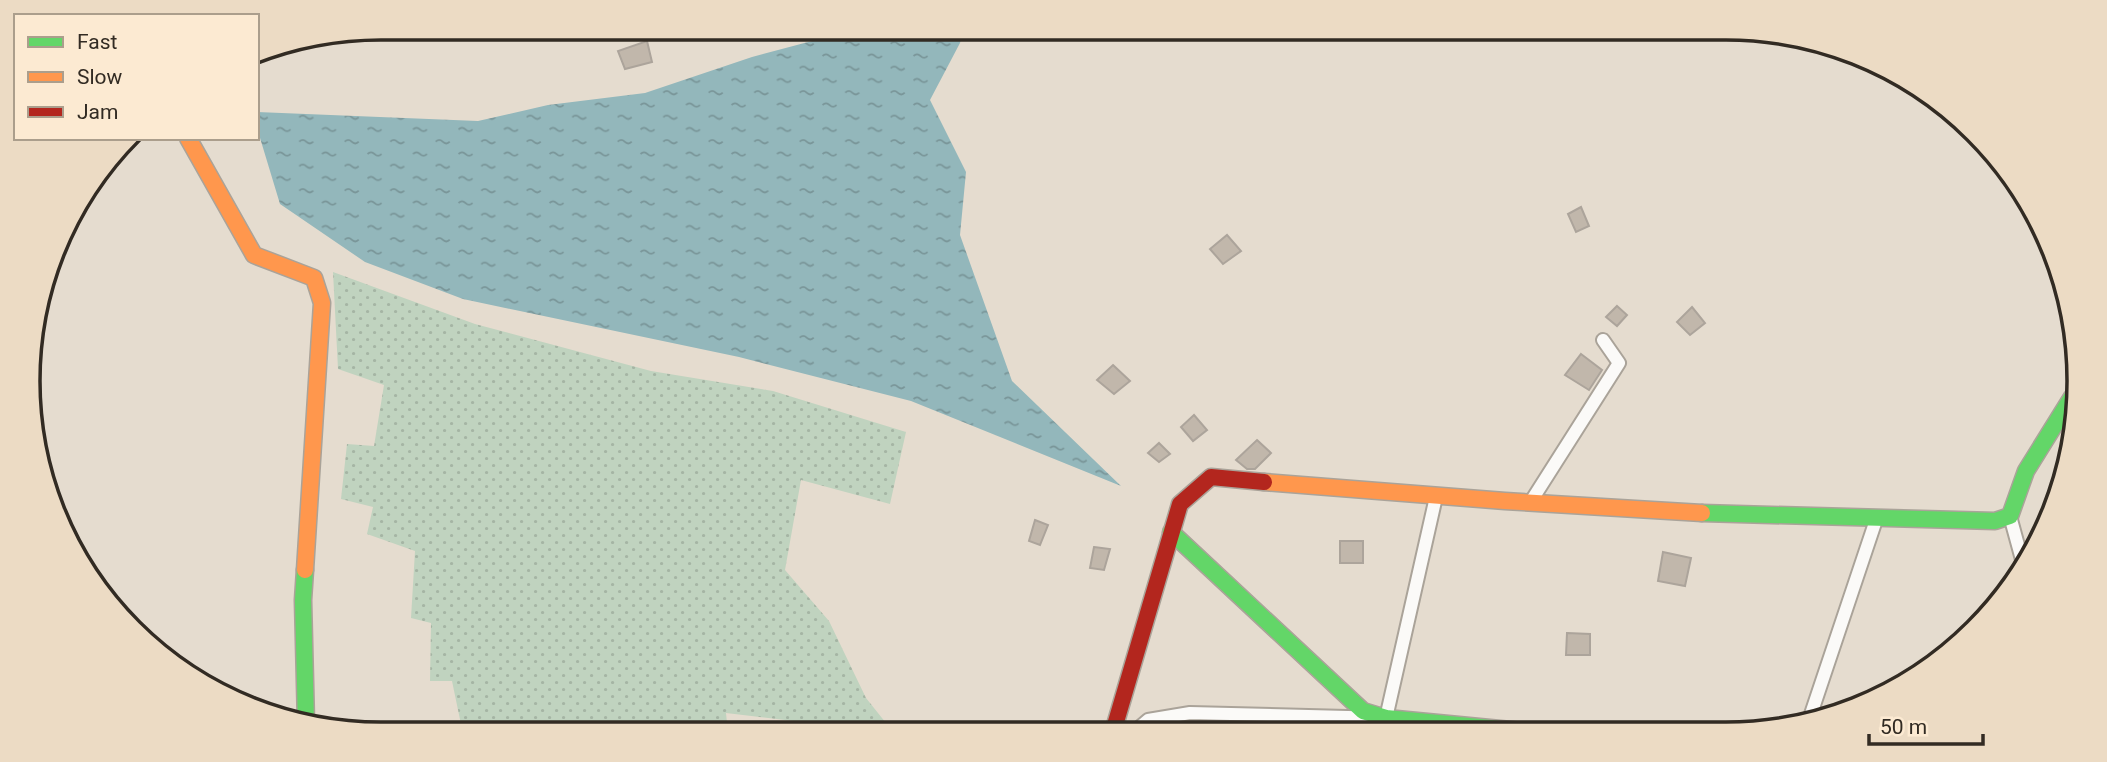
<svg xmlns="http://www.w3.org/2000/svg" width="2107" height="762" font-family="Roboto,sans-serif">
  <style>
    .grass { fill: url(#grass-dots) }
    .water { fill: url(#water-ripples) }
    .building { fill: #c1b7ab; stroke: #aca49b; stroke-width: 2 }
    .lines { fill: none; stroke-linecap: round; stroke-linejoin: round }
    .street-casing { stroke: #aaa399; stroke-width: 16 }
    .fast-casing { stroke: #aaa399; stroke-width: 19 }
    .slow-casing { stroke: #aaa399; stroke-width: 19 }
    .jam-casing { stroke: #aaa399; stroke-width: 19 }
    .path { stroke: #c4c1bd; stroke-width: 2.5; stroke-dasharray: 5 5; stroke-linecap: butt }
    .street { stroke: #fbfaf8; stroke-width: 12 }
    .fast { stroke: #63d668; stroke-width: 16 }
    .slow { stroke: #ff974d; stroke-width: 16 }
    .jam { stroke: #b3261e; stroke-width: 16 }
    .rim { fill: none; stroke: #322b23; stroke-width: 3.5 }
  </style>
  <defs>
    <pattern id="grass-dots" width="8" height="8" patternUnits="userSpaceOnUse" patternTransform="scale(1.75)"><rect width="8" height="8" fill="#c0d3bf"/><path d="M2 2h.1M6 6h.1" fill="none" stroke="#a5b5a4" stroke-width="1.8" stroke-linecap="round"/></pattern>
    <pattern id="water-ripples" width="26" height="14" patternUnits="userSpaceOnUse" patternTransform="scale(1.75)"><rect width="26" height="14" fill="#93b7bb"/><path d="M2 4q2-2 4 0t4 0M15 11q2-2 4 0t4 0" fill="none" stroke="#799598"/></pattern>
  </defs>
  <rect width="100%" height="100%" fill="#e5dccf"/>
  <path class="grass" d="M333,272L475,324L651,371L773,391L906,432L890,504L801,480L785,570L829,621L866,698L894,733L726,713L728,733L463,734L452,681H430L431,623L411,618L415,551L367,534L373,507L341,499L347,444L374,446L384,385L338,369Z"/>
  <path class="water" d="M861,28H964L960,43L930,100L966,172L960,235L1012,381L1121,486L911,401L739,357L463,299L365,262L280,204L257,128V112L478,121L548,105L645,93L752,57Z"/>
  <g class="building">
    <path d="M647,41L652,62L625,69L618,51Z"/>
    <path d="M1581,207L1589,226L1576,232L1568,214Z"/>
    <path d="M1227,235L1241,251L1223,264L1210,249Z"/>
    <path d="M1617,306L1627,315L1617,326L1606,317Z"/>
    <path d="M1692,307L1705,323L1690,335L1677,322Z"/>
    <path d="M1581,354L1602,370L1589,390L1565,375Z"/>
    <path d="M1113,365L1130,381L1114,394L1097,380Z"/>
    <path d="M1194,415L1207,430L1193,441L1181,427Z"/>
    <path d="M1257,440L1271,453L1255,469H1247L1236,460Z"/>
    <path d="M1159,443L1170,454L1159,462L1148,453Z"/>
    <path d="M1035,520L1048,525L1040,545L1029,541Z"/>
    <rect x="1340" y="541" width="23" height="22"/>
    <path d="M1094,547L1110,549L1104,570L1090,568Z"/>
    <path d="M1663,552L1691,558L1685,586L1658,581Z"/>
    <path d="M1567,633L1590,634V655H1566Z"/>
  </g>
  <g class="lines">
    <defs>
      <g id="street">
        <path d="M1530,503L1619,363L1603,340"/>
        <path d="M2010,516L2024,567"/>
        <path d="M1809,720L1876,520"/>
        <path d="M1134,732L1148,720L1190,713L1386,718L1436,497"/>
      </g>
      <g id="fast">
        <path d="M1702,513L1995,521L2010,516L2026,471L2072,397"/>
        <path d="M1171,532L1363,711L1386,718L1521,731"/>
        <path d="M305,570L303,600L306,724"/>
      </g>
      <g id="slow">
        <path d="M188,138L254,255L314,278L322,303L305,570"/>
        <path d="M1264,482L1505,501L1702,513"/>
      </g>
      <path id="jam" d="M1113,732L1180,504L1211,477L1264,482"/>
    </defs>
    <use href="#street" class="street-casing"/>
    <use href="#fast" class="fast-casing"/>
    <use href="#slow" class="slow-casing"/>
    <use href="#jam" class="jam-casing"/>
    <path class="path" d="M620,28L623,33"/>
    <use href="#street" class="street"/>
    <use href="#fast" class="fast"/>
    <use href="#slow" class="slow"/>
    <use href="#jam" class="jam"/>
  </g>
  <path d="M0 0H2107V762H0ZM381 40H1726A341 341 0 0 1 2067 381V381A341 341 0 0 1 1726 722H381A341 341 0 0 1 40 381V381A341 341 0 0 1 381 40Z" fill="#ecdbc4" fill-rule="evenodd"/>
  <path class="rim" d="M381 40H1726A341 341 0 0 1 2067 381V381A341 341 0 0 1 1726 722H381A341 341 0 0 1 40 381V381A341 341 0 0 1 381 40Z"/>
  <rect x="14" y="14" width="245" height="126" fill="#fcead2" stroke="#ab9e8c" stroke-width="2"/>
  <rect x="28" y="37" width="35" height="10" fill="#63d668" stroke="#ab9e8c" stroke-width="2"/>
  <text x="77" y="49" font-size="21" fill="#322b23">Fast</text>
  <rect x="28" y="72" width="35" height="10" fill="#ff974d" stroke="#ab9e8c" stroke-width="2"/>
  <text x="77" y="84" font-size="21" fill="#322b23">Slow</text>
  <rect x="28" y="107" width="35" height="10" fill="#b3261e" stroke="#ab9e8c" stroke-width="2"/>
  <text x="77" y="119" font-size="21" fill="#322b23">Jam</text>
  <path d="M1869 734v10h114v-10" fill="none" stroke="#322b23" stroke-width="3.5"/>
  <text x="1880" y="734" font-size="21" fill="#322b23" stroke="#fcead2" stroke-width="5" paint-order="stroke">50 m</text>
</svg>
